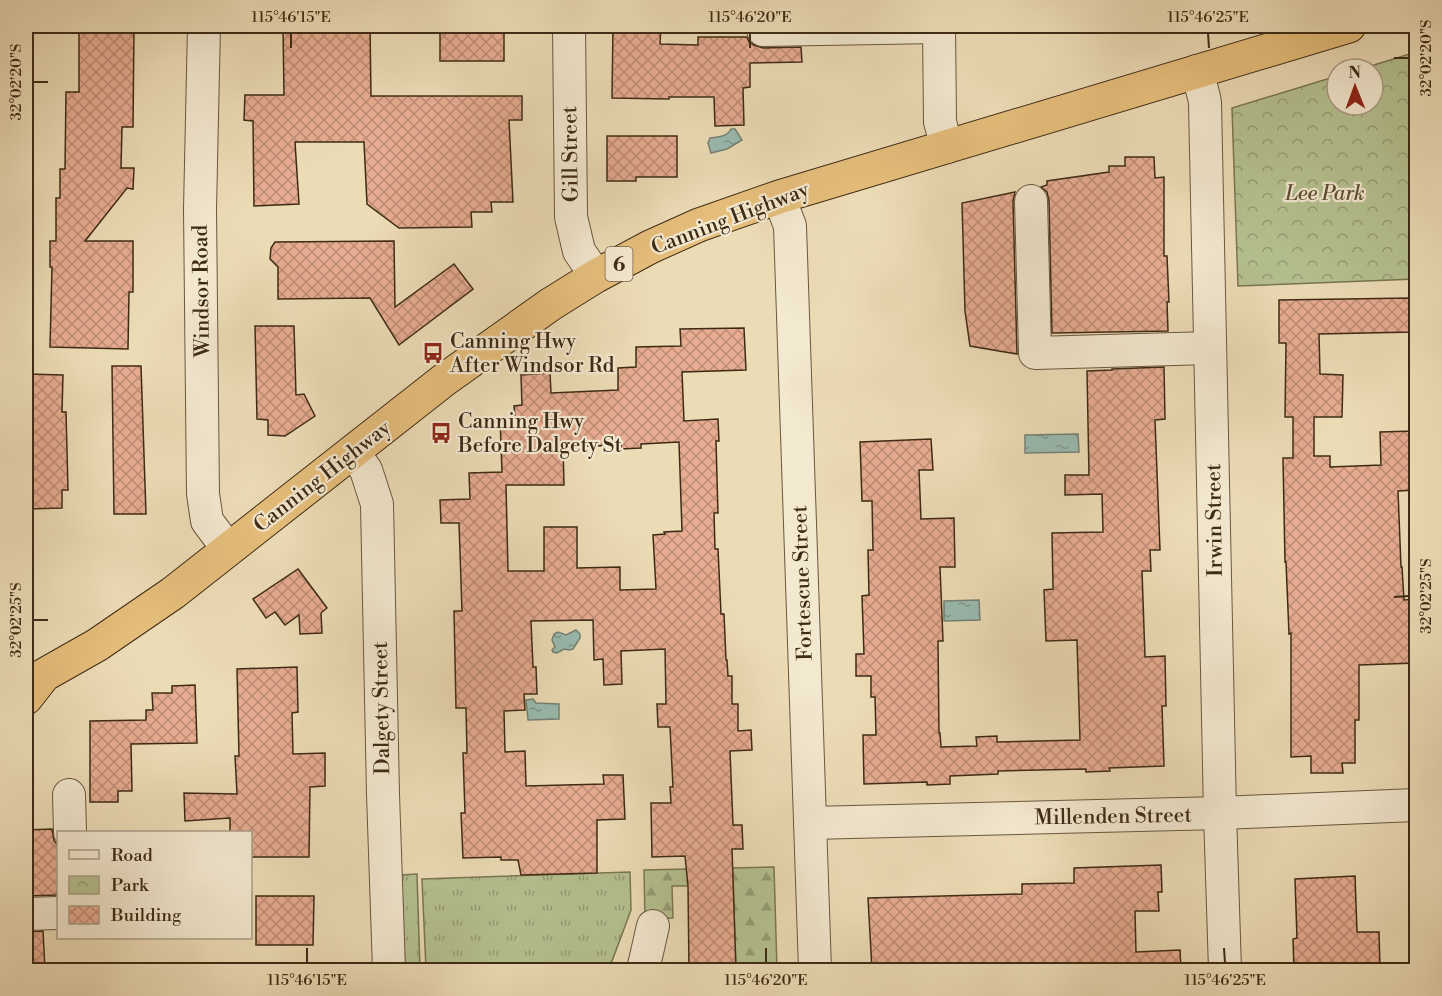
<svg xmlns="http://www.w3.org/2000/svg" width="1442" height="996" font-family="'Libre Bodoni',serif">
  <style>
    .grass { fill: url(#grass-tufts); stroke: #7a7652; stroke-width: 1.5 }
    .forest { fill: url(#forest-firs); stroke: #7a7652; stroke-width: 1.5 }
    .park { fill: url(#park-crowns); stroke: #7a7652; stroke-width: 1.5 }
    .water { fill: url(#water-ripples); stroke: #758173; stroke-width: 1.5 }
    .building { fill: url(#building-cross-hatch); stroke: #3e2b15; stroke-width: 1.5; fill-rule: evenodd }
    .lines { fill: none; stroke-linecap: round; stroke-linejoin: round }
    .minor-casing { stroke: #6a573d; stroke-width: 34 }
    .highway-casing { stroke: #3e2b15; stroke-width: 35 }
    .minor { stroke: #f3e8d0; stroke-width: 32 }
    .highway { stroke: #e6be7b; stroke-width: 33 }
    .ticks { fill: none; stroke: #3e2b15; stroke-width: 2 }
    .labels { text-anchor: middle; stroke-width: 4.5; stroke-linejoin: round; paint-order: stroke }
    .shield { fill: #f3e8d0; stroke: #74644d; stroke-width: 1.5 }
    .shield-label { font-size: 20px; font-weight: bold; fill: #3e2b15 }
    .street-label { font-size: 21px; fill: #3e2b15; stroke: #f3e8d0 }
    .park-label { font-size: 21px; font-style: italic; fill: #5c5034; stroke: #f3e8d0 }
    .poi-label { font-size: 21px; fill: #3e2b15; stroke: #f3e8d0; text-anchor: start }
    .neatline { fill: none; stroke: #3e2b15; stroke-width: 2 }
    .ticks-label { font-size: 15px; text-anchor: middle; fill: #3e2b15 }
  </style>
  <defs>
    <pattern id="grass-tufts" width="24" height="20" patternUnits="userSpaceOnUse" patternTransform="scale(1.5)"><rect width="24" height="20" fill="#b5c190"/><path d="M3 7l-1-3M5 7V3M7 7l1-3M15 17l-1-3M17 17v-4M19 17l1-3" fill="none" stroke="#959d74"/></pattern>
    <pattern id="forest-firs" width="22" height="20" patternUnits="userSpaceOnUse" patternTransform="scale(1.5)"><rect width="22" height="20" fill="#b5c190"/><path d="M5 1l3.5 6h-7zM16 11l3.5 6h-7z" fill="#959d74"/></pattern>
    <pattern id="park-crowns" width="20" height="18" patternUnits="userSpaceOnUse" patternTransform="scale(1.5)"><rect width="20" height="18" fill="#b5c190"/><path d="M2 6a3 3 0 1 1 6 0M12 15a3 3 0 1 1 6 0" fill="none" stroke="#959d74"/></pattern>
    <pattern id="water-ripples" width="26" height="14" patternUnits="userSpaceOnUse" patternTransform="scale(1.5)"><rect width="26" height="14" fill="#99bbb1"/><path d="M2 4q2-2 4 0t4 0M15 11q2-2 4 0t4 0" fill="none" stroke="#7e988f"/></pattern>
    <pattern id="building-cross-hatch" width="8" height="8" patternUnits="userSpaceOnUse" patternTransform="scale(1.5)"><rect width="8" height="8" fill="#e7ac91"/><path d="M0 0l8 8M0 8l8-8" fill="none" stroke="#bd8c75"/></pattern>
  </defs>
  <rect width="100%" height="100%" fill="#ecdcb6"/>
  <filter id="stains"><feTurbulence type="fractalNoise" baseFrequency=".00333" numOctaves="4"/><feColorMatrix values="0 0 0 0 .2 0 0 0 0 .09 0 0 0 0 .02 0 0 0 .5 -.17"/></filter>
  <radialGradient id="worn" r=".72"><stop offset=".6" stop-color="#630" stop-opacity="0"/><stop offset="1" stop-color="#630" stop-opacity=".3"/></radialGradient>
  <g class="grass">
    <path d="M630,872L631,910L612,961L604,970H426L422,879Z"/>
    <path d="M417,874L420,970H402L401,875Z"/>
  </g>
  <path class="forest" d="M774,867L777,970H736L733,878L687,880L688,886H672L673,918L645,919L644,870Z"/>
  <path class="park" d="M1416,52V279L1238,286L1232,108L1337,76V105H1373V69H1361Z"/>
  <g class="water">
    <path d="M731,129H735L742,140L727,149L711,153L708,143L710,138C718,137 727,137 731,129Z"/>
    <path d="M1078,434L1079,452L1025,453V435Z"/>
    <path d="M979,600L980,620L944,621V601Z"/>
    <path d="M576,630L580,634V638L573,649L569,650L564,649L557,653L553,652L552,650L555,647L552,640L554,634L558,632L566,635Z"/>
    <path d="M533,699L536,703L559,704V719L528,720L526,700Z"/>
  </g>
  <g class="building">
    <path d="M79,26H134L133,127H122L121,168H134L133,189L127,188L85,241H133V292H129L128,349L50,347L52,267H50V241H56V198H60V169H65L66,92H79Z"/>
    <path d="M283,26L370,27L371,96H522V120H509L513,202H491L492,212H471L472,227L399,228L367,204L364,142H295L299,204L254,206L253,121L244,120L245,95H284Z"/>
    <rect x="440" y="26" width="64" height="35"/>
    <path d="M613,26H661L660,44L698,45V37H747L749,42L754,45L763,48L801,47L802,62L750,63V87L743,88L744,125L715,126L714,97H669V99L612,98Z"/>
    <path d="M607,136H677V177H636V181H607Z"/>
    <path d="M1125,157H1154L1155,178L1164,177V256H1167L1169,302H1167L1168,331L1052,333L1049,201L1047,192L1041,187L1047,185V181L1109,172V166H1125Z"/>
    <path d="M1015,192L1013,201L1017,354L970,346L965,311L962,203Z"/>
    <path d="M394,241L395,307L454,264L473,289L399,345L370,298L278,299V267L270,259L271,248L275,242Z"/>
    <path d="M1412,298L1413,332L1319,334L1320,374L1343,375L1342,417H1314V456H1330V467L1381,465L1380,432L1416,431V490L1398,491L1401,567H1402L1404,600L1416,599V663L1359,665V720H1355V763H1342L1343,773H1311V756L1291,757V633L1289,634L1286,562H1285L1283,458H1293V417H1285L1286,343H1279V300Z"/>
    <path d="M255,326H294L296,395L304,394L315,416L285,436L268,435V420L257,419Z"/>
    <path d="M744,328L746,370L682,372L684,421L718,419L719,441H716L718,513H714L715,549H718L721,614H724L726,660H727L728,676H732V704H738V731L751,730L752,750L730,751L733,825H742L743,849H732L736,970H689L688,886L685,856L652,857L651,803H671L670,787H673L670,727H658L657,704H666L665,649L621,651L622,684L604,685L603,659L594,660L593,620L531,621L533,667H536L537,694H524L525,710L504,711L505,752L525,751L526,786L604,784L603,775H623L625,819L597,820V873L521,875L518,860H501V857L463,858L461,813H465L463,753H467L466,708H456L454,611H462L459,523H441L440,500L470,499L469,473L502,472L500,418L515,417L514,406L522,405L521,375L550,373L551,393L618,390V368L636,367V347L681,346L680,329ZM679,442L682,531L664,532L665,534L653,535L656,589L620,590V567L577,568V527H544V571H508L506,485H564L563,447L621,445V449L641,448V444Z"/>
    <path d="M112,366H141L146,514H114Z"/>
    <path d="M1164,367L1165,419L1155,420L1160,550H1150L1151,571H1142L1145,657L1165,656L1166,706H1162L1164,766L1109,768L1110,771L1086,772V769L998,771V774L950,776V784L927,785V782L864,784L863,735H876L875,697H871V676H856V654H864L862,596L869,595L868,550H873L872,501H862L860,442L931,439L933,470H919L921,519L954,518L955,567H940L943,641H938L939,733H940L941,747L977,746L976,737L997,736V742L1080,740L1077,640L1046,641L1044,590L1053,589L1052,533L1103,532L1102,494L1065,495V475H1089L1087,371L1112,370V369Z"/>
    <path d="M26,374L63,375L62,412H66L68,490H62V508L26,509Z"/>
    <path d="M298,569L327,608L321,613L322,633L300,634L299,615L285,625L275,612L266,618L253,599Z"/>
    <path d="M297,667L298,712L292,713L293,754L325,753V786L310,787L309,857H250V832H230V818L185,821L184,793L237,794L235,756H239L237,669Z"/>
    <path d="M195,685L197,743L131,744L132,791H118V802H90V721L146,720V710H153L152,693H172V686Z"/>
    <path d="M52,829L54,841L58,845V892L56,895L26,896V830Z"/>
    <path d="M1161,865L1162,892H1158L1159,911H1135L1136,952L1180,950L1181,970H872L868,898L1022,894V884L1074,883V868Z"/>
    <path d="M1355,876L1357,932H1379L1380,970H1294L1293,939L1297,938L1295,879Z"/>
    <path d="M256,896H314L313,945H256Z"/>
    <path d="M43,931L45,970H26V932Z"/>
  </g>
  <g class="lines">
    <defs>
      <g id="minor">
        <path d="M204,26L200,209L203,494L207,521L228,549"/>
        <path d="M569,26L571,217L579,251L596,276"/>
        <path d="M763,26V30L939,27"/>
        <path d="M939,26L940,122L947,147"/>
        <path d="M1197,71L1204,97L1205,103L1220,813L1225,970"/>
        <path d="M779,197L790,226L815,970"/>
        <path d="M1031,201L1035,353L1210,348"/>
        <path d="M353,452L366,470L377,504L383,794L389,970"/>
        <path d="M69,795L70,832"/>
        <path d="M810,823L1220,813L1416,805"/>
        <path d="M26,914L58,913"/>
        <path d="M643,970L653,926"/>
      </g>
      <path id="highway" d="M26,698L44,675L97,645L173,593L444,380L551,304L596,276L650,247L699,225L779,197L1349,26"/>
    </defs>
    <use href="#minor" class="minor-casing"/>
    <use href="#highway" class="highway-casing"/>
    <use href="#minor" class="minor"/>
    <use href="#highway" class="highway"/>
  </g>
  <path class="ticks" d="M291,33V48M750,33V48M1208,33L1209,48M1394,58H1409M33,82H48M1394,597L1409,596M33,620H48M307,948V963M766,948V963M1224,948L1225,963"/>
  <defs>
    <symbol id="bus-bare" viewBox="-9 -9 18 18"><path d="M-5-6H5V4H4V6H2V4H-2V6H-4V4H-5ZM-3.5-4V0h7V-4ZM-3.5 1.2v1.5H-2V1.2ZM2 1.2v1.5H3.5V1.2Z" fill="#8f2418" stroke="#f3e8d0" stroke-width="2.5" paint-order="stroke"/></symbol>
  </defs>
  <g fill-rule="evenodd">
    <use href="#bus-bare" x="418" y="338" width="30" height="30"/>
    <use href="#bus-bare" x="426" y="418" width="30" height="30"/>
  </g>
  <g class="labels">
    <rect class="shield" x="605.5" y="247" width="27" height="34" rx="4.5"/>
    <g class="shield-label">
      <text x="619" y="271">6</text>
    </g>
    <g class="street-label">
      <text transform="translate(570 154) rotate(-91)" y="7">Gill Street</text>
      <text transform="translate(730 218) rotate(-21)" y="7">Canning Highway</text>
      <text transform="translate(201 291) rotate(-91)" y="7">Windsor Road</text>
      <text transform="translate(322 476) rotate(-38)" y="7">Canning Highway</text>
      <text transform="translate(1214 520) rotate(-91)" y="7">Irwin Street</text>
      <text transform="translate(802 583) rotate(-92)" y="7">Fortescue Street</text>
      <text transform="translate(381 708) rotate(-91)" y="7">Dalgety Street</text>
      <text transform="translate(1113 816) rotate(-1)" y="7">Millenden Street</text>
    </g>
    <g class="park-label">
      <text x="1325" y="200">Lee Park</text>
    </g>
    <g class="poi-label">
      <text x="450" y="348">Canning Hwy<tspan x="450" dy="24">After Windsor Rd</tspan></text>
      <text x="458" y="428">Canning Hwy<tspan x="458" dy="24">Before Dalgety St</tspan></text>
    </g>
  </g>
  <rect width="1442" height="996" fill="none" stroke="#ecdcb6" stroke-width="66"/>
  <rect x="57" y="831" width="195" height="108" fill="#f3e8d0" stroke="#ab9c85" stroke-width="1.5"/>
  <rect x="69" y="850" width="30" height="9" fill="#f3e8d0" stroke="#ab9c85" stroke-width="1.5"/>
  <text x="111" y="861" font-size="18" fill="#3e2b15">Road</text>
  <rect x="69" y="876" width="30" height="18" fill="url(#park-crowns)" stroke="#ab9c85" stroke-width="1.5"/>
  <text x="111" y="891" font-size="18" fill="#3e2b15">Park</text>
  <rect x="69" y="906" width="30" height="18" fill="url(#building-cross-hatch)" stroke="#ab9c85" stroke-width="1.5"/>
  <text x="111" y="921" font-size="18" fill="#3e2b15">Building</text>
  <g transform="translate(1355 87) rotate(359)"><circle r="28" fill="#f3e8d0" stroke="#ab9c85" stroke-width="1.5"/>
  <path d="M0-4.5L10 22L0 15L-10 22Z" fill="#8f2418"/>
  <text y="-9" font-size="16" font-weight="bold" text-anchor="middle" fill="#3e2b15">N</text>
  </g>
  <rect x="33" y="33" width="1376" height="930" class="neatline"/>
  <g class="ticks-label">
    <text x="291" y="22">115°46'15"E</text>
    <text x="750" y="22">115°46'20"E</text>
    <text x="1208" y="22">115°46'25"E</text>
    <text transform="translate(1426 58) rotate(-90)" y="5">32°02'20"S</text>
    <text transform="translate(16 82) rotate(-90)" y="5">32°02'20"S</text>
    <text transform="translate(1426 596) rotate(-90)" y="5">32°02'25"S</text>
    <text transform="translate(16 620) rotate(-90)" y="5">32°02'25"S</text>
    <text x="307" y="985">115°46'15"E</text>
    <text x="766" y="985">115°46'20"E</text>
    <text x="1225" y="985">115°46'25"E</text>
  </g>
  <rect width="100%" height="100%" filter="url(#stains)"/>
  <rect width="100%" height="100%" fill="url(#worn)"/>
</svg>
